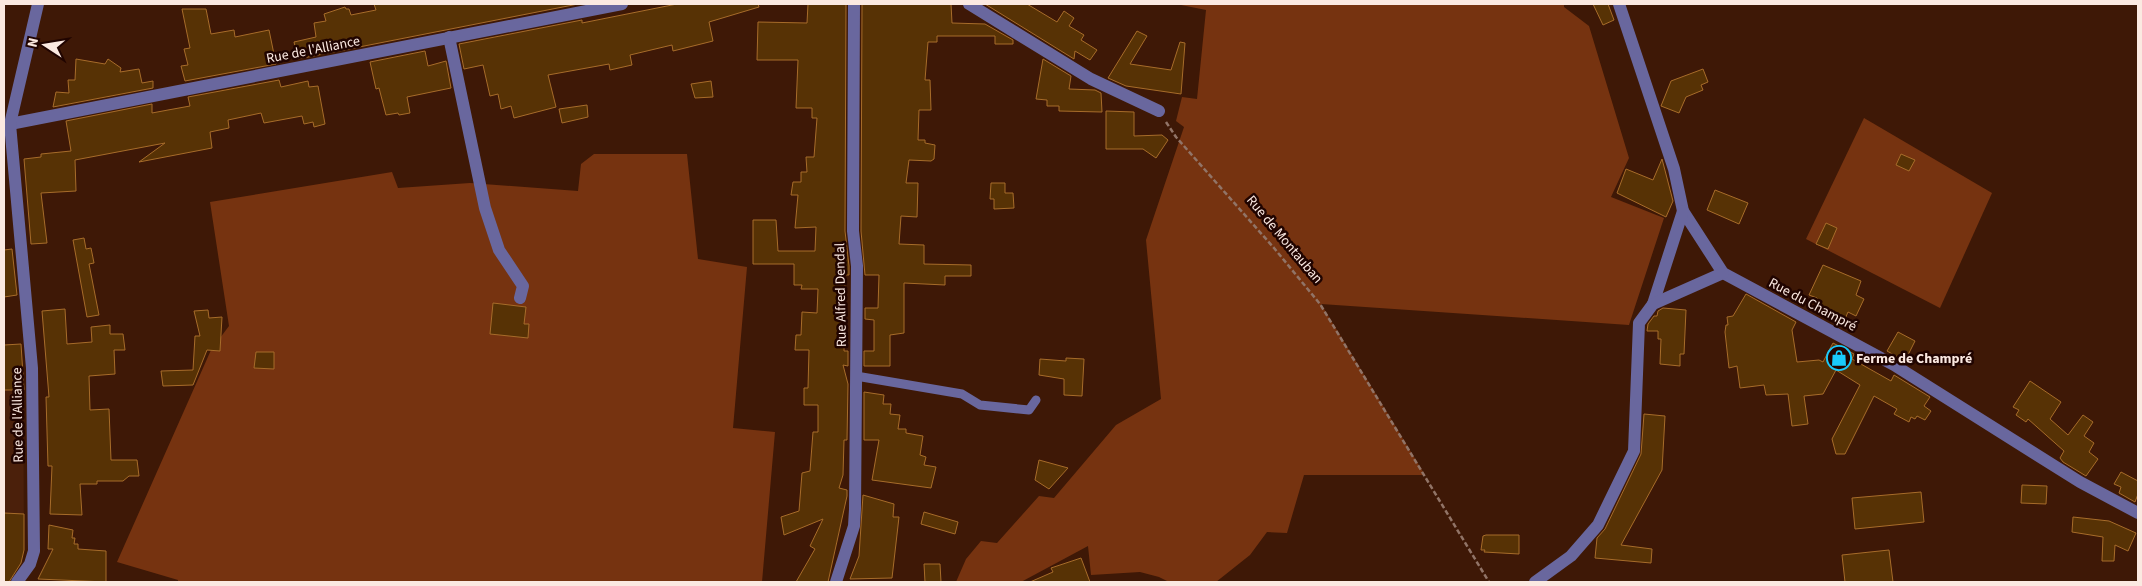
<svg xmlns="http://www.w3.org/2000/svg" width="2142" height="586" font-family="'Source Sans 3',sans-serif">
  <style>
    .built { fill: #4b200b }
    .green { fill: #763310 }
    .building { fill: #573205; stroke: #a76c2a }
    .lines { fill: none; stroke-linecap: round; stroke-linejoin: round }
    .path { stroke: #917467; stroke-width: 2.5; stroke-dasharray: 5 2.5; stroke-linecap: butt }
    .lane { stroke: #69679e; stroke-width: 9 }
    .street { stroke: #69679e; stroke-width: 12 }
    .labels { text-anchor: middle; stroke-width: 5; stroke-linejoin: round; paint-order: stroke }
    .street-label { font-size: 14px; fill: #fbe9e1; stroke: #200400 }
    .poi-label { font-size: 14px; font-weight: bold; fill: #fbe9e1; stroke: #200400; text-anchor: start }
  </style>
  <rect width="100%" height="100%" fill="#3e1806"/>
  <path class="built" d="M23,374L24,548L19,565L4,561V375Z"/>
  <g class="green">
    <path d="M1176,4H1564V7L1589,26L1629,158L1611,197L1664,218L1629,325L1321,304L1425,475H1304L1287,533L1267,532L1250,555L1216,582H1169L1159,577L1140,572L1091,575L1088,546L1021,582H956L966,559L981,541L997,543L1039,496L1054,498L1116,425L1161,399L1146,240L1184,127L1176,121L1182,97L1197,99L1206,10Z"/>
    <path d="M1864,118L1992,193L1940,308L1806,239Z"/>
    <path d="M594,154H687L698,259L747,267L733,428L775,432L762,582H178V580L117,562L211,350L229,326L210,202L392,172L398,188L470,183L578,191L581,164Z"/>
  </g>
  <g class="building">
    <path d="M374,4H578L298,59L294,42L316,37L314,23L326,21L324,14L345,7L346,9H349L351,15L376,10Z"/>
    <path d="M677,4H758L759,7L709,22L713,41L673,51L672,45L630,55L632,65L610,70L609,64L548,75L556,107L514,118L511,106L501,109L498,94L490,96L483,65L464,69L459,44L582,20V23Z"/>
    <path d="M808,4H846L845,231L849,266V275H845L844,351H848V366L843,365L848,384L847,440H844L843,475L839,488L847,490V496L828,582H796L815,549L810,546L823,519L784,535L781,517L799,511L802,473L810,471L813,432H818V405H804V388H808L809,350H795L796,335H801L802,312L817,313L818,289H801L802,285H794V264H753V220H776L778,251H815L816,227L795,228L798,195H791L793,182H801V172H807L806,157H814L817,118H812V108H796L798,60H757L758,22L807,23Z"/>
    <path d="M862,4H951L952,23L985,24L1013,40V44H995V36H937V42H928L925,80H930L931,110H919L918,140H925V143L935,145L934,159L931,161L909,160L906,183H918L917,217L901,216L899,244L924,245V264L971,265V276H945V285L904,283V333L890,335V366H864V351H874V320L865,319V308H878L879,275H865L861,231Z"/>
    <path d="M985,4H1027L1057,22L1064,11L1074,18L1069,26L1084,35L1081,40L1097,50L1090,60L1075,51L1074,59Z"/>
    <path d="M1593,4H1608L1614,20L1603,25Z"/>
    <path d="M182,9H206L211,34L234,30L235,37L269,30L276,64L185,81L181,66L188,65L184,49L190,48Z"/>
    <path d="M1137,31L1147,36L1130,64L1171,70L1180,42L1185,43L1181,94L1126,86L1108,78Z"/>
    <path d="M425,51L428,66L446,61L451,88L407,97L410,113L399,115L398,113L386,115L379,88L376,89L370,62Z"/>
    <path d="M76,59L105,64L108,59L121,68L120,72L139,69L142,83L153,81V88L53,107L56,92L69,93L68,80H75Z"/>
    <path d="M1043,59L1071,76L1069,89L1095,90L1101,93L1102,112L1059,111V106H1047V100L1036,99Z"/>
    <path d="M1703,69L1708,82L1701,85L1703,90L1686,97L1679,113L1661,106L1671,81Z"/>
    <path d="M279,80L281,87L308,81L309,87L318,86L325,124L314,127L313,122L304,124L302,116L264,123L261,113L228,120L229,128L210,132L212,148L139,162L165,143L75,160L76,191L41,193L47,243L31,244L24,159L41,157V154L71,151L66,121L152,104V113L168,110L190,106L188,97Z"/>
    <path d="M711,81L713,97L695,98L691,84Z"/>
    <path d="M587,105L588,117L562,123L559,109Z"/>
    <path d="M1106,111L1134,112V136L1162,135L1168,140L1156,158L1143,149H1106Z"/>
    <path d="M1901,154L1915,160L1909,171L1896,165Z"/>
    <path d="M1662,159L1673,201L1666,217L1617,193L1626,169L1653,180Z"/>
    <path d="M991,183H1005V193H1013L1014,208L994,209V199H990Z"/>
    <path d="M1715,190L1748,203L1739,224L1707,210Z"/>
    <path d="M1826,223L1837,228L1828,249L1816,244Z"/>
    <path d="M84,238L86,249L91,248L94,263L89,264L99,315L87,317L73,240Z"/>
    <path d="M12,249L17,295L4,297V250Z"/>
    <path d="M1823,265L1861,281L1856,295L1864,299L1856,316L1848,312L1842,326L1813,311L1817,298L1809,295Z"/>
    <path d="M1746,294L1796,322L1792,330L1797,362L1819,360L1823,362L1833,343L1854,354L1852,359L1891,381L1894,375L1930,397L1924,406L1931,411L1925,420L1917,416L1915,419L1911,417L1909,422L1894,414L1897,409L1874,396L1845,454H1836L1832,439L1860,385L1836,370L1823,394L1804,396L1808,424L1792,426L1788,394L1766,395L1764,385L1740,388L1737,366L1729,368L1725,332L1726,325H1728L1727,317L1733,316Z"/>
    <path d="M493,303L526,307L524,324H529L528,338L490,334Z"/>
    <path d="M1663,308L1686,310L1684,354H1680V366L1660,364L1661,339H1658V331H1647L1648,324L1654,316H1657L1658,311Z"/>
    <path d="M65,309L67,344L92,342L91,327L110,325V334H123L125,350H114L115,374L89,376L90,410L109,409L111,460H137L139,476H129L123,481H97V484H80L82,515L50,514L52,466H48L46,397H49L42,311Z"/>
    <path d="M208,310L209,318L222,317L220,351L207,350L193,385L163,386L161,371L193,370L195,336H200L194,311Z"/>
    <path d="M1898,332L1915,341L1905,361L1887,351Z"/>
    <path d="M21,344L24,390H4V345Z"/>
    <path d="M256,352H274V369L254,368Z"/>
    <path d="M1066,358L1084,359L1082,396L1064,395V379L1039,375L1040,359L1066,361Z"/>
    <path d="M2030,381L2061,402L2050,419L2068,435L2083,415L2093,422L2084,436L2094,443L2089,452L2098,459L2086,476L2063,462L2060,458L2064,451L2028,419L2026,422L2016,415L2019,410L2013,407Z"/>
    <path d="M864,392L884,395L883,404H891L890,414L900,415L898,429H906V433L923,436L920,455L926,457L924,465L936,467L931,488L872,480L879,440H864Z"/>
    <path d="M1644,414L1665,416L1662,470L1621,545L1652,549L1651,563L1595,558L1597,538L1605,529L1641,454Z"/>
    <path d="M1039,460L1068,468L1049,489L1035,480Z"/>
    <path d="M2121,472L2138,481V494L2135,502L2119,493L2121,487L2114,484Z"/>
    <path d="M2022,485L2047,486L2046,504L2021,503Z"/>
    <path d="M1921,492L1924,522L1855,529L1852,498Z"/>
    <path d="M863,495L894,504L893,517H899L892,578L850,579L859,556Z"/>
    <path d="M924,512L958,522L955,534L921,524Z"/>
    <path d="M4,513L24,514V550L21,563L9,582H4Z"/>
    <path d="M2073,517L2109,521L2136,533L2128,551L2115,545L2114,561H2102L2103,537L2072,532Z"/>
    <path d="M49,525L73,530L72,538H75L74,544H78V549L106,551V582L38,579L53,549H48Z"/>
    <path d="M1486,535H1519V554L1484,552L1485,550H1481L1483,536Z"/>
    <path d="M1889,550L1893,582H1845L1842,555Z"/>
    <path d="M1081,558L1090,582H1030L1053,572L1051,568Z"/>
    <path d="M924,564H940L941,582H925Z"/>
  </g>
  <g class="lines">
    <path class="path" d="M1166,122L1176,137L1274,248L1320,304L1489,582"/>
    <path class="lane" d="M856,376L962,394L980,405L1029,410L1036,400"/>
    <g class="street">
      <path d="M969,4L1091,79L1159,111"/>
      <path d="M1619,4L1674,169L1683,211L1723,273L1894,365L2080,482L2138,513"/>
      <path d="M449,37L485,208L499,250L523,286L520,298"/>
      <path d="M10,124L622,4"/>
      <path d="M1653,304L1683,211"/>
      <path d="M17,582L30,564L34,551L32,368L10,124L38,4"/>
      <path d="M836,582L854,526L855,509L857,266L853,231L854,4"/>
      <path d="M1535,582L1571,556L1598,525L1634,451L1639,323L1653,304L1723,273"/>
    </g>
  </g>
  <defs>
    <symbol id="shop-ring" viewBox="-11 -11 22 22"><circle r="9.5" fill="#200400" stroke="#19cafc" stroke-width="1.5"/><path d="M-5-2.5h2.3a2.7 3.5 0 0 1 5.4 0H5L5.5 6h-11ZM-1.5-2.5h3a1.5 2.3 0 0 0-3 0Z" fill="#19cafc"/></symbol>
  </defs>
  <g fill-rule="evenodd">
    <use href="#shop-ring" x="1825" y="344" width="28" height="28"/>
  </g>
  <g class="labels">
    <g class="street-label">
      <text transform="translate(313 49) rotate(-11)" y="5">Rue de l'Alliance</text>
      <text transform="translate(1285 239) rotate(50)" y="5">Rue de Montauban</text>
      <text transform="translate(840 295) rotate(-91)" y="5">Rue Alfred Dendal</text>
      <text transform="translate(1813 304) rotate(28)" y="5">Rue du Champré</text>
      <text transform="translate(17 415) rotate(-91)" y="5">Rue de l'Alliance</text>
    </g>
    <g class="poi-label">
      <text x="1856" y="363">Ferme de Champré</text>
    </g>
  </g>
  <rect width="2142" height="586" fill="none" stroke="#fbe9e1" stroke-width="10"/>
  <g transform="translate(45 45) rotate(282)" stroke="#200400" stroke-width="4" paint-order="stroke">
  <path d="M0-4L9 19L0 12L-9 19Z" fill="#fbe9e1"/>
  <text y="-8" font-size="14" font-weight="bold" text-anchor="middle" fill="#fbe9e1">N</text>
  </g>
</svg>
